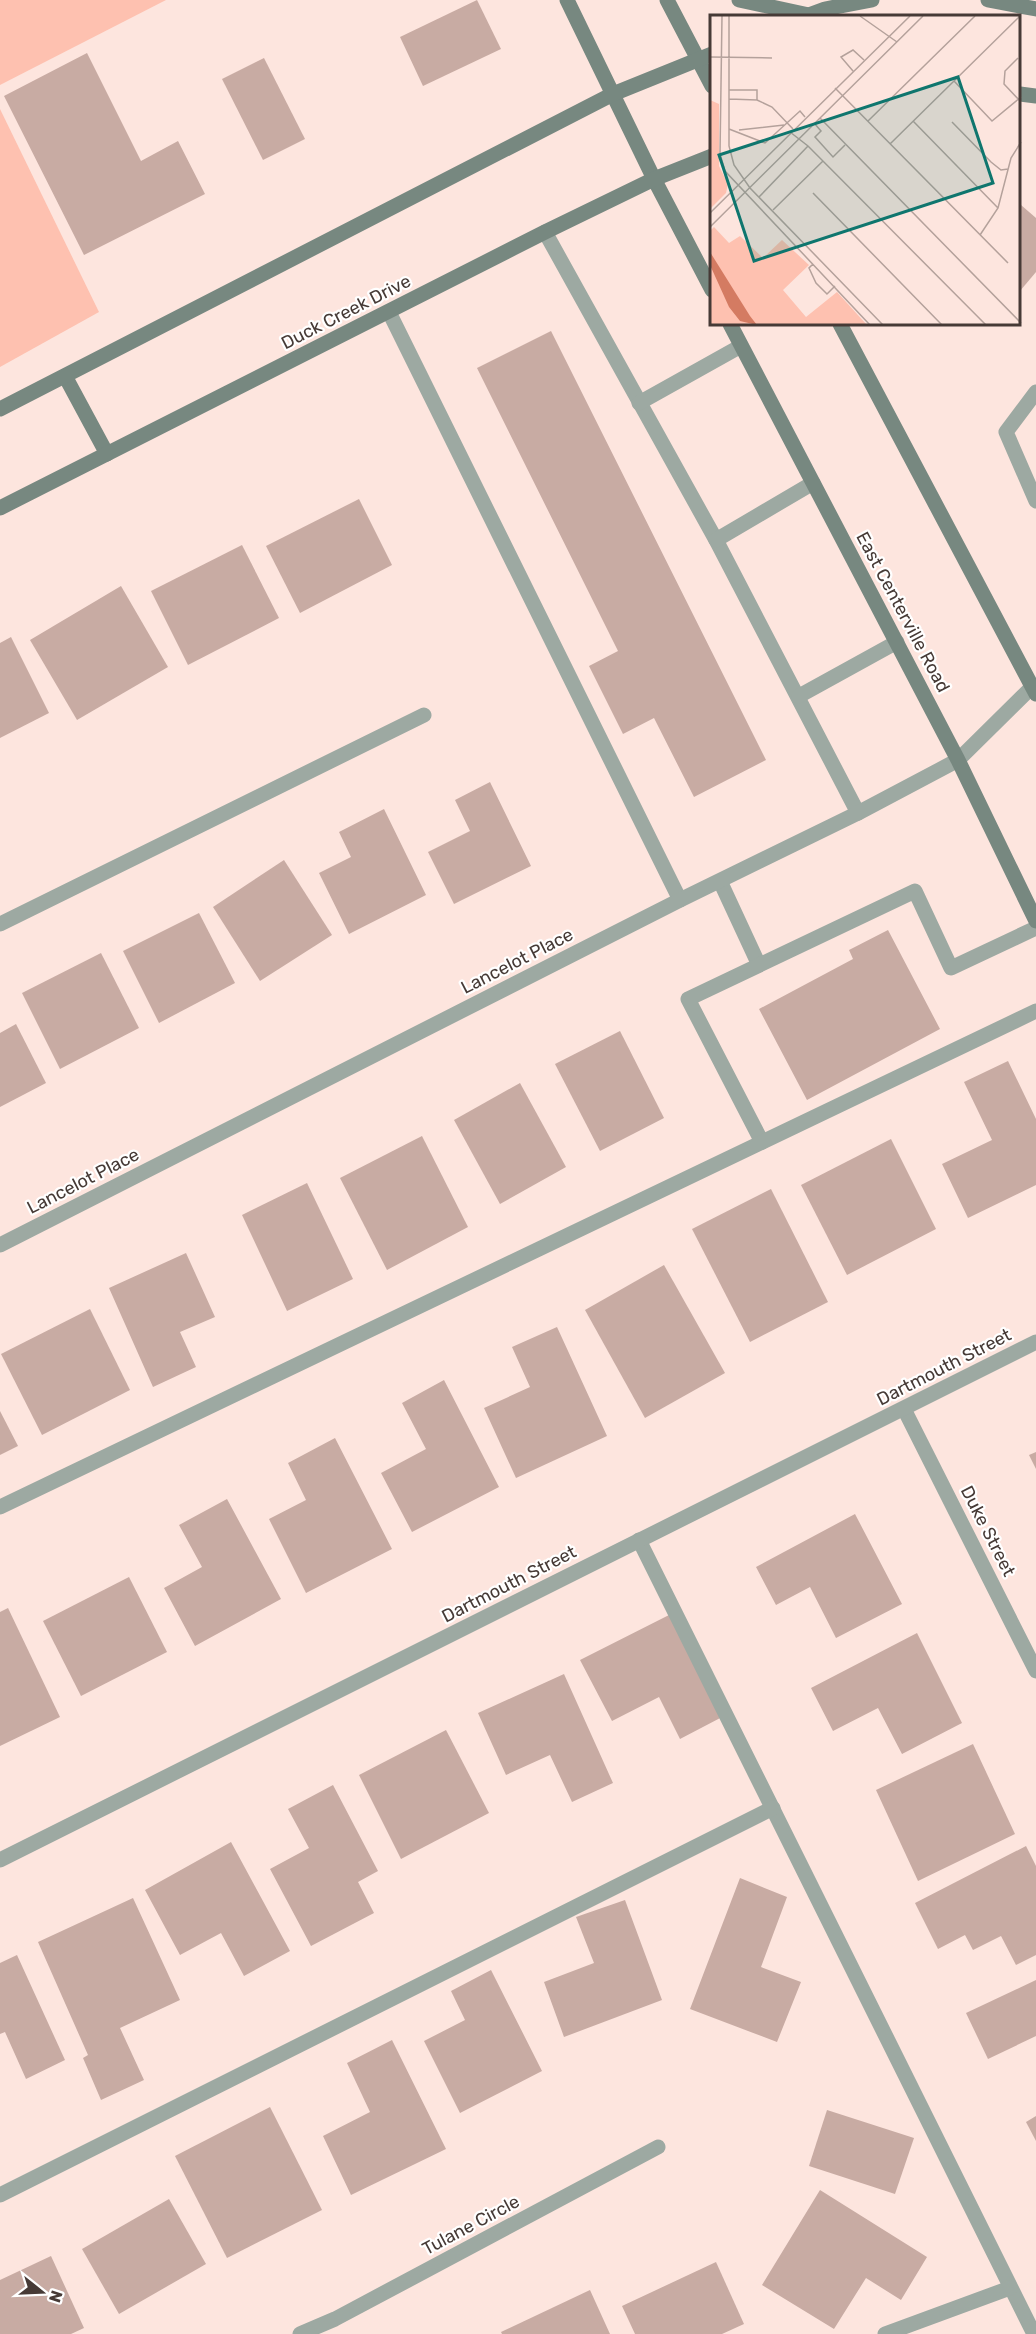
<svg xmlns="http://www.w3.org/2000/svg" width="1036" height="2334" font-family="Rubik,sans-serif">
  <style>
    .green { fill: #fec1b0 }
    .building { fill: #c8aba3 }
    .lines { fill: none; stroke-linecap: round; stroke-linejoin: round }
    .lane { stroke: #9da9a2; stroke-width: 15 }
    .street { stroke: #9da9a2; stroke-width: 15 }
    .secondary { stroke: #778880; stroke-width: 15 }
    .labels { text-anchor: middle; stroke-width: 4.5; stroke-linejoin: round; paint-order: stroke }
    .street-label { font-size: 18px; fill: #463a36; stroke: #fff }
    .inset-road { fill: none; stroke: #b4a19b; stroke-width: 1.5 }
    .view { fill: #0f766e; fill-opacity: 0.15; stroke: #0f766e; stroke-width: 3 }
    .inset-edge { fill: none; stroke: #463a36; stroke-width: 3 }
  </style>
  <rect width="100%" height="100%" fill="#fde5de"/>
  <g class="green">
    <path d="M0,0H166L0,85Z"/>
    <path d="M0,109L99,312L0,367Z"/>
  </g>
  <g class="building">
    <path d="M477,0L501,49L423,86L400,37Z"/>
    <path d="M87,53L141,161L178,141L205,194L84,255L4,96Z"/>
    <path d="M264,58L305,139L263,160L222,79Z"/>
    <path d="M1021,205L1036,218V272L1020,291Z"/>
    <path d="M551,331L766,760L694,797L654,718L623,734L589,666L618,651L477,368Z"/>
    <path d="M359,499L392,565L300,613L266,546Z"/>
    <path d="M242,545L279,618L188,665L151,591Z"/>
    <path d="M121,586L168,667L77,720L30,640Z"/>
    <path d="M11,637L49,713L0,738V643Z"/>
    <path d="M490,782L531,866L454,904L428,852L470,831L455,800Z"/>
    <path d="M384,809L426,895L349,934L319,873L351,857L339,832Z"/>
    <path d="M284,860L332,935L260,981L213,907Z"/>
    <path d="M199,913L235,983L159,1023L123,951Z"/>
    <path d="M888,930L940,1029L807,1100L759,1009L853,959L849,950Z"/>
    <path d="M101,953L139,1028L60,1069L22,993Z"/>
    <path d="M16,1024L46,1083L0,1107V1033Z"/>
    <path d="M620,1031L664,1118L600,1151L555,1064Z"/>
    <path d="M1008,1061L1036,1119V1185L968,1218L942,1164L992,1140L964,1082Z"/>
    <path d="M520,1083L566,1167L500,1204L454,1120Z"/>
    <path d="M422,1136L468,1227L387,1270L340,1178Z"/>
    <path d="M891,1139L936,1229L847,1275L801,1185Z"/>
    <path d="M307,1183L353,1279L287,1311L242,1215Z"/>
    <path d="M771,1189L828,1302L750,1342L692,1229Z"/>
    <path d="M186,1253L215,1317L180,1332L196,1367L153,1387L109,1288Z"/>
    <path d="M664,1265L725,1373L645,1418L585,1310Z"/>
    <path d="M90,1309L130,1390L42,1435L1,1354Z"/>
    <path d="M557,1327L607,1436L516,1478L484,1408L530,1387L512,1347Z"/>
    <path d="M444,1380L499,1487L412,1532L381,1473L426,1449L402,1403Z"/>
    <path d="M0,1411L18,1446L0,1455Z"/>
    <path d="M335,1438L392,1549L306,1593L269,1519L306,1500L288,1463Z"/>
    <path d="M1036,1452V1469L1029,1455Z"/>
    <path d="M227,1499L281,1599L195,1646L164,1588L202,1567L179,1525Z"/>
    <path d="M855,1514L902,1604L836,1638L810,1587L776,1605L756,1567Z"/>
    <path d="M129,1577L167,1652L81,1696L43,1621Z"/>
    <path d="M8,1608L60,1717L0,1746V1612Z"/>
    <path d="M671,1614L724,1716L680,1739L659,1697L612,1721L580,1660Z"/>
    <path d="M917,1633L962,1723L902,1754L878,1708L833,1731L811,1688Z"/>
    <path d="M564,1674L613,1783L572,1802L550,1755L506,1775L478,1713Z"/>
    <path d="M446,1730L489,1813L401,1859L359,1775Z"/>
    <path d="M973,1744L1015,1834L918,1881L876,1790Z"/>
    <path d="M333,1785L378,1871L358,1882L374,1913L311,1946L270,1869L309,1848L288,1809Z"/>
    <path d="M231,1842L290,1951L244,1976L221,1933L180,1955L145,1890Z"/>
    <path d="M1026,1846L1036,1866V1955L1016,1965L1001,1936L973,1950L965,1935L938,1949L915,1903Z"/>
    <path d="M740,1878L787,1897L761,1967L801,1982L777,2042L690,2009Z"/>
    <path d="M133,1898L180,2000L120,2028L144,2080L101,2100L83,2058L88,2055L38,1942Z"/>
    <path d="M625,1900L662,2000L564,2037L544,1982L594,1963L576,1917Z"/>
    <path d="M17,1955L65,2060L26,2079L5,2032L0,2034V1963Z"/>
    <path d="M491,1970L542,2071L460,2113L424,2041L465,2020L451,1991Z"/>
    <path d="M1036,1980V2036L988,2059L966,2013Z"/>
    <path d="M392,2040L446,2149L351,2195L323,2136L370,2112L347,2063Z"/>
    <path d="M270,2107L322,2210L227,2258L175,2156Z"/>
    <path d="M827,2110L914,2138L895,2194L809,2166Z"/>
    <path d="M1036,2116V2141L1026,2122Z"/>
    <path d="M820,2190L927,2257L901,2300L866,2278L834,2329L762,2285Z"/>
    <path d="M169,2199L206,2264L119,2314L82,2249Z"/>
    <path d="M51,2256L84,2328L71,2334H0V2280Z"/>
    <path d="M716,2262L744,2324L722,2334H635L622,2306Z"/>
    <path d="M590,2290L610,2334H502L501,2332Z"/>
  </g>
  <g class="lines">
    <g class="lane">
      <path d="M545,232L716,540L858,813"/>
      <path d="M389,312L680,900"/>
      <path d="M1036,392L1006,432L1036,501"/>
      <path d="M639,403L741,346"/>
      <path d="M716,540L813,483"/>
      <path d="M799,696L897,642"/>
      <path d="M720,881L759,965"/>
      <path d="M0,924L424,715"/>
      <path d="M762,1142L688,999L915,891L951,968L1036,928"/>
      <path d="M0,1507L1036,1011"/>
      <path d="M639,1540L1034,2334"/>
      <path d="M0,2195L773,1808"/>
      <path d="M885,2334L1010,2288"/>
    </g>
    <g class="street">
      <path d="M0,1245L680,900L858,813L958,760L1032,687"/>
      <path d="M904,1409L1036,1671"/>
      <path d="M0,1860L1036,1342"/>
      <path d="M300,2334L335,2319L658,2147"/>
    </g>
    <g class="secondary">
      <path d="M567,0L654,179L712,290"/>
      <path d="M667,0L712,86"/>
      <path d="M739,0L809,15"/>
      <path d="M988,0L1036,9"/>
      <path d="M806,16L825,9L872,0"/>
      <path d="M1020,94L1036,96"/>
      <path d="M730,324L958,760L1036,921"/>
      <path d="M840,324L1036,694"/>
      <path d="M65,376L107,454"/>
      <path d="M0,409L613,94L712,54"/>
      <path d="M0,508L545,232L654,179L712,156"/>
    </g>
  </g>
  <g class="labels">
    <g class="street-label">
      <text transform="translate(346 312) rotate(-27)" y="6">Duck Creek Drive</text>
      <text transform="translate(903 612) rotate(62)" y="6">East Centerville Road</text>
      <text transform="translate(517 961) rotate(-27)" y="6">Lancelot Place</text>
      <text transform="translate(83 1181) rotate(-27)" y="6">Lancelot Place</text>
      <text transform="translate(944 1367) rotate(-27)" y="6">Dartmouth Street</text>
      <text transform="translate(988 1531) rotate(63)" y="6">Duke Street</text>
      <text transform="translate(509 1584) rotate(-27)" y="6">Dartmouth Street</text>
      <text transform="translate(471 2225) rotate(-28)" y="6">Tulane Circle</text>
    </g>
  </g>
  <g transform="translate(710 15)">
    <rect width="310" height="310" fill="#fde5de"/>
    <path d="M0,85L9,89V151L18,169L16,178L0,194ZM4,212L19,228L30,221L53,243L72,225L99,250L73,275L96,302L127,277L157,310H0V216Z" fill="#fec1b0"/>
    <path d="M0,237L40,301L47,310L30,306L19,292L0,250Z" fill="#d47b62"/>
    <path class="inset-road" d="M12,1L10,139L15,156L160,310M19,1V131L24,150L40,173L173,310M150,1L187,27M0,42L62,43M308,43L295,56L294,69L311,87M143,56L131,42L143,35L154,45M244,66L282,106L311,82M125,73L298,248M19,84L47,85V75H19M47,85L62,92L83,114M110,103L311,308M158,106L265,1M203,106L288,193M242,107L281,147L291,155L298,154M104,108L111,116L105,122L123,142L135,130M19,114L55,128L90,96L95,102M29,115L74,110M80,117L98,131L276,310M180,129L310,1M103,178L232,310M49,182L98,131M63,195L113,146M0,198L200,1M0,212L213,1M270,220L288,193L301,143L311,127M103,249L99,253L106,268L117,279L125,271"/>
    <path class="view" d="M248,62L283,168L44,246L9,140Z"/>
    <rect width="310" height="310" class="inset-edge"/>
  </g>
  <g transform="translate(42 2292) rotate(108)" stroke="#ffffff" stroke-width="4.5" paint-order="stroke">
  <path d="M0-4.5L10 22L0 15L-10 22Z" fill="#463a36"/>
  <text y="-9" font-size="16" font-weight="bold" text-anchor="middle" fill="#463a36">N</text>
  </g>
</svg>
